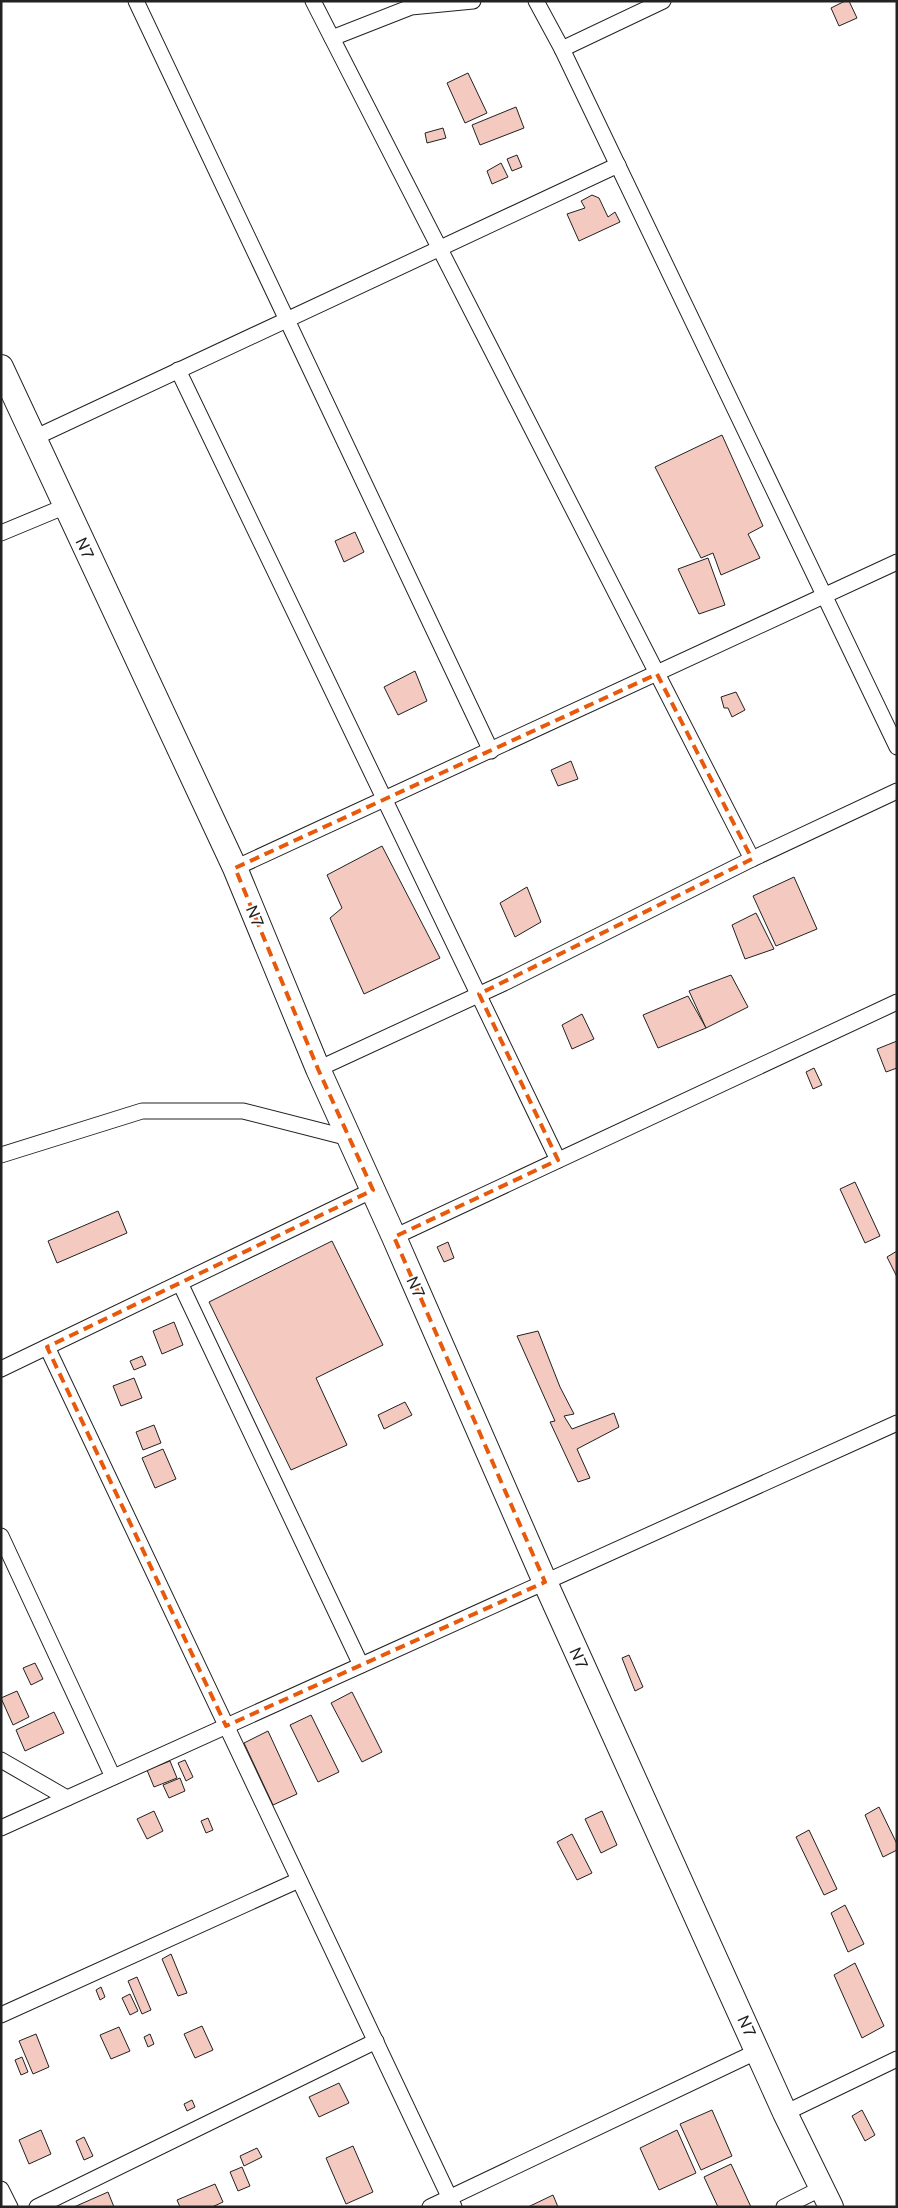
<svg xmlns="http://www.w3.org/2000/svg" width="898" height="2208" font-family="'Public Sans',sans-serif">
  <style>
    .building { fill: #f3c9c0; stroke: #222 }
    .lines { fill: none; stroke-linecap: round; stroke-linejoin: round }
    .street-casing { stroke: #222; stroke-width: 17 }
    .primary-casing { stroke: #222; stroke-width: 26 }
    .street { stroke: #fff; stroke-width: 15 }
    .primary { stroke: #fff; stroke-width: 24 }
    .marked { fill: none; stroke: #e8590c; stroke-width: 4; stroke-dasharray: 10 6; stroke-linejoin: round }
    .labels { text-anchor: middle; stroke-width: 4; stroke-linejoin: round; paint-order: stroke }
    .street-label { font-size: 16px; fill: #222; stroke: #fff }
  </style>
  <rect width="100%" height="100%" fill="#fff"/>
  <g class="building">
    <path d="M845,1H849L857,18L839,26L831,8Z"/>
    <path d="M468,73L487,113L465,123L447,83Z"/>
    <path d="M516,107L524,128L480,145L472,125Z"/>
    <path d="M443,128L446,138L427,143L425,133Z"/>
    <path d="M517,155L522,167L512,171L507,159Z"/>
    <path d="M501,163L508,177L492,184L487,171Z"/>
    <path d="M592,195L599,198L608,217L615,212L620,222L579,241L567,214L585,208L581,201Z"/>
    <path d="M722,435L763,526L748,534L760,558L721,575L713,553L701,558L655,467Z"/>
    <path d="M355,532L364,552L344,562L335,541Z"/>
    <path d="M708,558L725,605L699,614L678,569Z"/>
    <path d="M415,671L427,701L398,715L384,687Z"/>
    <path d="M736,692L745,710L732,717L728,708H724L721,697Z"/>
    <path d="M571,761L578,779L558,786L551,770Z"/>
    <path d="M382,846L440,958L364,994L330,918L342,908L327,875Z"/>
    <path d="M794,877L817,929L776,946L753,896Z"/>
    <path d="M527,887L541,922L515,937L500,903Z"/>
    <path d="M756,913L774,949L745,959L732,925Z"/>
    <path d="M731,975L748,1007L706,1028L689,991Z"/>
    <path d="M688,996L706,1028L658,1048L643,1015Z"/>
    <path d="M582,1014L594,1039L572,1049L562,1025Z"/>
    <path d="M897,1041V1068L886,1072L877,1049Z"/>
    <path d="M814,1068L822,1085L813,1089L806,1072Z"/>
    <path d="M855,1182L880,1236L865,1243L840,1189Z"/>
    <path d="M118,1211L127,1233L57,1263L48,1241Z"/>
    <path d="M332,1241L383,1345L316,1378L347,1445L291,1470L209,1302Z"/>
    <path d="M448,1242L454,1258L444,1262L437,1247Z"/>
    <path d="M897,1251V1277L887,1257Z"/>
    <path d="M174,1322L183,1345L162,1354L153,1331Z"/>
    <path d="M538,1331L560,1387L574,1414L564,1416L572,1429L614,1413L619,1427L577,1449L590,1478L578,1482L550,1422L555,1421L517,1336Z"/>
    <path d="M142,1356L146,1365L134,1370L130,1361Z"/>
    <path d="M134,1378L142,1398L121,1406L113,1386Z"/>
    <path d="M405,1402L412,1415L384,1429L378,1415Z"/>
    <path d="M154,1425L161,1443L143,1450L136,1432Z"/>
    <path d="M163,1449L176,1479L155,1488L142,1458Z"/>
    <path d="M629,1655L643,1687L635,1691L622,1658Z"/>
    <path d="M35,1663L43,1679L31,1685L23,1668Z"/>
    <path d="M17,1691L29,1717L13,1725L1,1698Z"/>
    <path d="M352,1692L382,1752L362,1762L331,1703Z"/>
    <path d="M54,1712L64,1733L25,1751L16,1730Z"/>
    <path d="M311,1715L339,1772L318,1782L290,1725Z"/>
    <path d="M268,1731L297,1794L273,1805L244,1743Z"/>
    <path d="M185,1760L193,1777L186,1781L178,1763Z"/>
    <path d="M170,1761L177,1778L154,1787L147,1770Z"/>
    <path d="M180,1778L185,1791L169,1798L163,1785Z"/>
    <path d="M879,1807L897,1844V1850L883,1857L865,1815Z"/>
    <path d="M154,1811L163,1831L147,1839L137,1819Z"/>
    <path d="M602,1811L617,1845L601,1853L585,1819Z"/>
    <path d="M208,1818L213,1830L206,1833L201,1821Z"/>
    <path d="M809,1830L837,1889L824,1895L796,1837Z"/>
    <path d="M572,1834L592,1873L577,1880L557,1842Z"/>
    <path d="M845,1905L864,1944L848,1952L831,1913Z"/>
    <path d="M171,1954L187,1993L178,1996L162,1959Z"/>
    <path d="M855,1963L884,2026L862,2038L834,1975Z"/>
    <path d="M137,1977L151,2010L142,2014L128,1981Z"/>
    <path d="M101,1987L105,1997L100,2000L96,1990Z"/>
    <path d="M130,1994L138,2011L130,2015L122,1998Z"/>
    <path d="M202,2026L213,2050L195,2058L184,2034Z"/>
    <path d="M119,2027L130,2051L111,2059L100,2035Z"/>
    <path d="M36,2034L49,2067L33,2074L19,2041Z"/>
    <path d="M150,2034L154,2044L148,2047L144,2037Z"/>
    <path d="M22,2057L28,2072L21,2075L15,2060Z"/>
    <path d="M339,2083L349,2103L319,2117L309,2097Z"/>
    <path d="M192,2100L195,2107L187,2111L184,2104Z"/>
    <path d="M712,2110L732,2156L701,2170L680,2124Z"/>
    <path d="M862,2110L875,2135L865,2141L852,2116Z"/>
    <path d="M41,2130L51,2154L29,2164L19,2140Z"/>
    <path d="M677,2130L696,2173L659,2190L640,2148Z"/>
    <path d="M84,2137L93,2156L84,2160L76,2141Z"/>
    <path d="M353,2146L373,2192L346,2204L326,2158Z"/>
    <path d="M257,2148L262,2157L244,2166L240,2156Z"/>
    <path d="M731,2164L751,2207H718L704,2177Z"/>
    <path d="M242,2167L250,2186L238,2191L230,2172Z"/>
    <path d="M215,2184L223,2202L212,2207H180L177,2200Z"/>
    <path d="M108,2192L114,2207H74Z"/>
    <path d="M553,2195L558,2207H528Z"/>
  </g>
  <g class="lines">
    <defs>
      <g id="street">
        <path d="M136,1L491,751"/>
        <path d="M313,1L752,859"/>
        <path d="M536,1L562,49L897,747"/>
        <path d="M332,38L411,7L473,1"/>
        <path d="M562,49L663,1"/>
        <path d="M178,370L558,1160"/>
        <path d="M34,438L618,165"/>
        <path d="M1,533L66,506"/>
        <path d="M235,868L897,562"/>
        <path d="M318,1069L504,983L752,859L897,791"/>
        <path d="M1,1155L142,1111H243L349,1138"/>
        <path d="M394,1237L897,1002"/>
        <path d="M180,1283L361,1665"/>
        <path d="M47,1347L454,2207"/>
        <path d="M1,1369L373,1190"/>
        <path d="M1,1536L113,1777"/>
        <path d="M1,1760L67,1798"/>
        <path d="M1,1828L897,1423"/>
        <path d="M1,2015L299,1880"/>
        <path d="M785,2113L897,2059"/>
        <path d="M1,2189L10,2207"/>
        <path d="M37,2207L376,2041"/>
        <path d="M430,2207L758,2051"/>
        <path d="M784,2207L822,2188"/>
      </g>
      <path id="primary" d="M1,367L235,868L318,1069L394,1237L545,1582L785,2113L831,2207"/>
    </defs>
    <use href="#street" class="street-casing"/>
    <use href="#primary" class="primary-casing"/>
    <use href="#street" class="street"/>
    <use href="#primary" class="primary"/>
  </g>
  <path class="marked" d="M657,674L752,859L479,994L558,1160L394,1237L545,1582L226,1726L47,1347L373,1190L318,1069L235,868Z"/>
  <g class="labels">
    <g class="street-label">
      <text transform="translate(85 548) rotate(65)" y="6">N7</text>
      <text transform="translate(255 916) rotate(68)" y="6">N7</text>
      <text transform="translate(416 1287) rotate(66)" y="6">N7</text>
      <text transform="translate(579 1658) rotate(66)" y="6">N7</text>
      <text transform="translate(747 2026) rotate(66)" y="6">N7</text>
    </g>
  </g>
  <rect width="898" height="2208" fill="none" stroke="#222222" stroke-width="5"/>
</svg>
